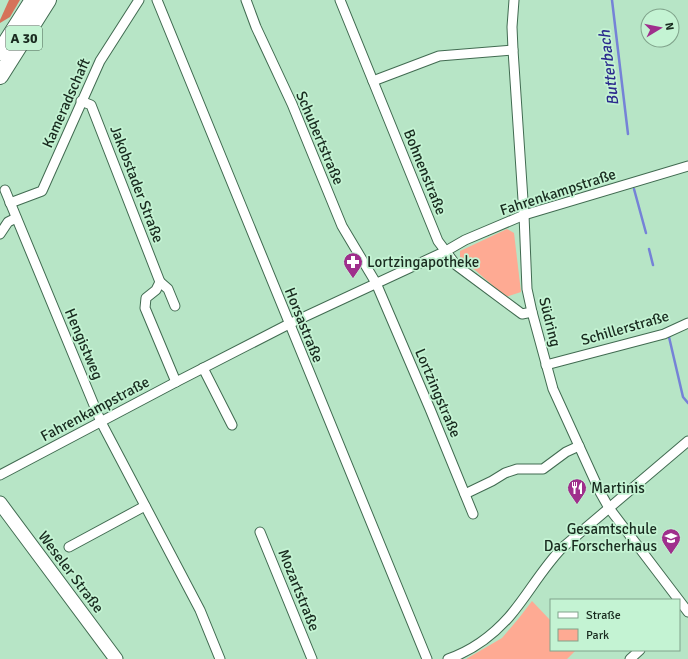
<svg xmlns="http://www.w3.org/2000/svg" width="688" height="659" font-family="Signika,sans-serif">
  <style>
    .green { fill: #feaa93 }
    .forest { fill: #d5735a }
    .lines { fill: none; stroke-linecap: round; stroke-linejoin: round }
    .stream { stroke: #7582d7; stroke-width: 2.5 }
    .street-casing { stroke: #416b51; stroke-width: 11 }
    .secondary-casing { stroke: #416b51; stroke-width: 15 }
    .highway-casing { stroke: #416b51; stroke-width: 18 }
    .street { stroke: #fff; stroke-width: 9 }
    .secondary { stroke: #fff; stroke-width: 13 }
    .highway { stroke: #fff; stroke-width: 16 }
    .labels { text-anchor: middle; stroke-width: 3.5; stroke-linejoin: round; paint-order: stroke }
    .shield { fill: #c4f3d3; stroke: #4c6755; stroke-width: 1 }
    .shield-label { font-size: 14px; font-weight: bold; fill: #192b1f }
    .street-label { font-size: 15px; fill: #192b1f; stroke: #c4f3d3 }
    .poi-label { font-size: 15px; fill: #192b1f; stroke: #c4f3d3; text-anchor: start }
    .water-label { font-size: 16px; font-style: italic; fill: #2b2a8d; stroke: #c4f3d3 }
  </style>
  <rect width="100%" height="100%" fill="#b7e5c6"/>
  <g class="green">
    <path d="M507,229L514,233L521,292L506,297L460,257V251Z"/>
    <path d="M532,601L551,621V650H576L567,659H466L502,638L519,618Z"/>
  </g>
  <path class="forest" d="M9,0H20L10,17L0,23V20Z"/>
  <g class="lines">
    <g class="stream">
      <path d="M612,0L628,134"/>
      <path d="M634,189L646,233"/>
      <path d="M649,249L653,265"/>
      <path d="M669,337L683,397L688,403"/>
    </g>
    <defs>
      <g id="street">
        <path d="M157,0L427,659"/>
        <path d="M246,0L256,27L292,104L342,226L376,283L430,409L473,514"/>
        <path d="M340,0L438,241L456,265L522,314L532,312"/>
        <path d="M514,0L512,27L513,50L524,215L527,289L532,312L553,389L600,492L609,508L688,612"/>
        <path d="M373,81L439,56L513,50"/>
        <path d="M81,101L91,105L160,282L156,290L146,298L145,308L176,382"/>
        <path d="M5,190L101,422L200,610L220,659"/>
        <path d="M10,203L42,191L100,61L139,0"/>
        <path d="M0,234L8,222L16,218"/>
        <path d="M160,282L168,289L175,306"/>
        <path d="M546,365L664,334L688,323"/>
        <path d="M203,368L232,425"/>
        <path d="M0,475L176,382L289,324L446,251L465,240L524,215L688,166"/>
        <path d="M465,494L492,481L505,473L517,469H543L566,452L579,446"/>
        <path d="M260,532L312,659"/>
        <path d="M69,547L145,506"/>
        <path d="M448,659C471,651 493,635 509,617C528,595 541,570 562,548L688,441"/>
        <path d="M630,659L640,650"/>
      </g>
      <path id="secondary" d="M0,503L116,659"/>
      <g id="highway">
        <path d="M0,52L33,0"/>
        <path d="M0,76L48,0"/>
      </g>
    </defs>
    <use href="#street" class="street-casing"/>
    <use href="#secondary" class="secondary-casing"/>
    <use href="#highway" class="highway-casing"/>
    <use href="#street" class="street"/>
    <use href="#secondary" class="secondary"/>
    <use href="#highway" class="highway"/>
  </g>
  <defs>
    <symbol id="pharmacy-pin" viewBox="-11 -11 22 30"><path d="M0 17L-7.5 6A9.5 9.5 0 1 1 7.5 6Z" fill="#9f2f8c" stroke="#c4f3d3"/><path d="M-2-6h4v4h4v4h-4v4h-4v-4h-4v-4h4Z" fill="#fff"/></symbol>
    <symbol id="restaurant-pin" viewBox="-11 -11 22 30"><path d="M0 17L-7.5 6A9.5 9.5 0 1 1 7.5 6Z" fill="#9f2f8c" stroke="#c4f3d3"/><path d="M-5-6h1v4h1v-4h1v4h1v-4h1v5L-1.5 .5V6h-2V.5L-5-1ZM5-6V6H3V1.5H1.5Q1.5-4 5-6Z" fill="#fff"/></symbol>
    <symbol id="school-pin" viewBox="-11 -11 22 30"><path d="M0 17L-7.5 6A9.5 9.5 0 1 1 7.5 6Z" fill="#9f2f8c" stroke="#c4f3d3"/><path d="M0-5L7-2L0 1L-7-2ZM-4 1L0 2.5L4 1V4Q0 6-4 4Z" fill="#fff"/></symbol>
  </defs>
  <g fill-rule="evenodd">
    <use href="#pharmacy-pin" x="342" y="251" width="22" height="30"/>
    <use href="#restaurant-pin" x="566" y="477" width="22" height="30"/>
    <use href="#school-pin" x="660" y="527" width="22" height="30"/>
  </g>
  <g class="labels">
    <rect class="shield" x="6" y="26" width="36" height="24" rx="3"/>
    <g class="shield-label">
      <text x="24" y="43">A 30</text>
    </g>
    <g class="street-label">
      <text transform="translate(66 103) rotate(-66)" y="5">Kameradschaft</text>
      <text transform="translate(320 138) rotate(67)" y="5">Schubertstraße</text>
      <text transform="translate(425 172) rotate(68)" y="5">Bohnenstraße</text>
      <text transform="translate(137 184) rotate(69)" y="5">Jakobstader Straße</text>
      <text transform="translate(558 192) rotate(-18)" y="5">Fahrenkampstraße</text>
      <text transform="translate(550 322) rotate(76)" y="5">Südring</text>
      <text transform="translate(304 325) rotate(68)" y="5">Horsastraße</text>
      <text transform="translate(625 328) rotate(-16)" y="5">Schillerstraße</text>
      <text transform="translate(84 344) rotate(67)" y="5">Hengistweg</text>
      <text transform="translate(438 393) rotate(67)" y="5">Lortzingstraße</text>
      <text transform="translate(95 409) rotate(-28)" y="5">Fahrenkampstraße</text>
      <text transform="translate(71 572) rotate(53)" y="5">Weseler Straße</text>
      <text transform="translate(299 590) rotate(68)" y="5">Mozartstraße</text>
    </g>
    <g class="poi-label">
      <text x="367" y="267">Lortzingapotheke</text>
      <text x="591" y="493">Martinis</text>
      <text x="657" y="534" text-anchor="end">Gesamtschule<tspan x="657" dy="17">Das Forscherhaus</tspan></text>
    </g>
    <g class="water-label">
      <text transform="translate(608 68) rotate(-97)" y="6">Butterbach</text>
    </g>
  </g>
  <rect x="550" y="599" width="130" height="52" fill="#c4f3d3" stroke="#80a38b"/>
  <rect x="558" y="612" width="20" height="6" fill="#ffffff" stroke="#80a38b"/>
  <text x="586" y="619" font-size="12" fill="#192b1f">Straße</text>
  <rect x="558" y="629" width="20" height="12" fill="#feaa93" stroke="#80a38b"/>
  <text x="586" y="639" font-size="12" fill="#192b1f">Park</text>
  <g transform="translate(660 28) rotate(80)"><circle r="19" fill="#c4f3d3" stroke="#80a38b"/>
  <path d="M0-3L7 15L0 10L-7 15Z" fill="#9f2f8c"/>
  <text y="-6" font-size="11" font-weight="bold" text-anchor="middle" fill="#192b1f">N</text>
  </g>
</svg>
